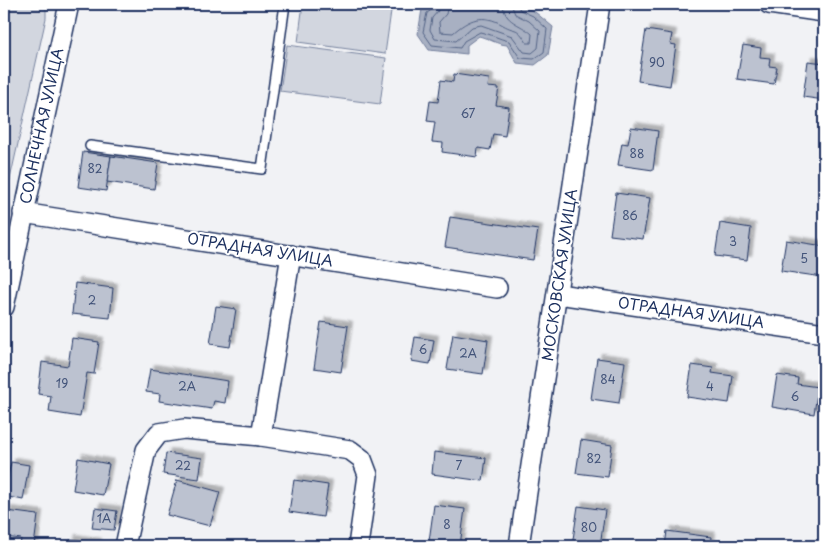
<svg xmlns="http://www.w3.org/2000/svg" width="828" height="550" font-family="'Playpen Sans',sans-serif">
  <style>
    .green { fill: #d2d6df; stroke: #76829e }
    .water { fill: #a8b0c2; stroke: #707c9a }
    .lines { fill: none; stroke-linecap: round; stroke-linejoin: round }
    .shore { stroke: #536386; stroke-width: 1 }
    .building { fill: #bcc2d0; stroke: #1b2f5e; filter: url(#shadow) }
    .service-casing { stroke: #1b2f5e; stroke-width: 12 }
    .minor-casing { stroke: #1b2f5e; stroke-width: 22 }
    .service { stroke: #fff; stroke-width: 9 }
    .minor { stroke: #fff; stroke-width: 19 }
    .labels { text-anchor: middle; stroke-width: 4; stroke-linejoin: round; paint-order: stroke }
    .number-label { font-size: 12px; fill: #43547a }
    .street-label { font-size: 15px; fill: #1b2f5e; stroke: #fff }
  </style>
  <defs>
    <filter id="shadow"><feDropShadow dx="4.5" dy="-4.5" stdDeviation="1" flood-color="#0004"/></filter>
  </defs>
  <rect width="100%" height="100%" fill="#f1f2f5"/>
  <filter id="ink" filterUnits="userSpaceOnUse"><feTurbulence type="fractalNoise" baseFrequency=".02" numOctaves="2"/><feDisplacementMap in="SourceGraphic" scale="10" xChannelSelector="R" yChannelSelector="G"/><feConvolveMatrix kernelMatrix="1 2 1 2 8 2 1 2 1" color-interpolation-filters="sRGB"/></filter>
  <g filter="url(#ink)">
    <g class="green">
      <path d="M4,4H42L46,8V18L4,206Z"/>
      <path d="M303,4H392L385,54L298,42Z"/>
      <path d="M287,45L386,58L380,104L280,91Z"/>
    </g>
    <path class="water" d="M433,4H518L535,12L553,27L548,55L535,65L517,63L507,45C496,44 490,39 479,36L467,45V54L429,50L418,34L422,9Z"/>
    <g class="lines">
      <g class="shore">
        <path d="M434,4L433,9L427,13L423,32L432,45L460,48L464,41L480,32C491,34 499,39 509,41L520,58L534,59L544,52L547,29L533,16L520,10L517,4"/>
        <path d="M440,4L438,11L432,18L430,30L435,39L456,41L472,27L481,25L512,36L524,52L532,53L538,48L540,31L529,21L515,14L511,4"/>
        <path d="M448,4L446,14L439,22L440,32L453,33C469,19 483,13 503,25C517,33 516,25 527,43H531L532,34C520,23 504,23 503,4"/>
      </g>
    </g>
    <g class="building">
      <path d="M646,30L672,34L670,44L676,45L670,86L638,81Z"/>
      <path d="M743,45L761,48L760,57L770,58L769,66L777,67L774,84L737,79Z"/>
      <path d="M808,61L824,63V100L803,97Z"/>
      <path d="M454,74L489,79L488,87L499,88L496,105L509,107L505,136L493,134L490,150L478,148L477,157L442,152L443,143L432,142L435,122L427,121L430,101L438,102L441,80L453,82Z"/>
      <path d="M631,127L658,131L653,170L618,165L622,143L628,144Z"/>
      <path d="M83,152L111,156L106,191L78,187Z"/>
      <path d="M111,156L158,163L154,189L107,182Z"/>
      <path d="M616,193L650,198L643,239L610,235Z"/>
      <path d="M450,217L538,230L533,260L445,247Z"/>
      <path d="M720,223L751,228L747,260L715,256Z"/>
      <path d="M786,240L824,246L823,277L781,271Z"/>
      <path d="M75,283L113,288L110,318L72,314Z"/>
      <path d="M216,306L236,309L230,347L210,344Z"/>
      <path d="M321,322L348,326L341,372L314,368Z"/>
      <path d="M453,334L488,340L483,374L447,369Z"/>
      <path d="M415,337L434,340L430,364L411,361Z"/>
      <path d="M72,338L99,342L94,374L87,373L80,417L49,412L51,396L38,394L42,362L68,366Z"/>
      <path d="M597,358L625,362L619,403L591,399Z"/>
      <path d="M692,365L713,368L712,373L733,376L729,403L687,397Z"/>
      <path d="M150,369L228,381L225,403L214,401L212,409L159,401L160,394L146,392Z"/>
      <path d="M777,375L798,378L797,384L818,387L814,414L772,407Z"/>
      <path d="M581,440L612,445L608,477L576,473Z"/>
      <path d="M434,452L486,458L483,481L432,474Z"/>
      <path d="M166,453L202,458L199,479L163,474Z"/>
      <path d="M78,458L109,464L103,495L73,490Z"/>
      <path d="M11,462L29,465L23,500L4,496Z"/>
      <path d="M177,480L220,492L210,526L167,515Z"/>
      <path d="M294,480L328,485L323,517L289,512Z"/>
      <path d="M434,505L465,509L460,545L429,541Z"/>
      <path d="M578,506L605,510L600,546H572Z"/>
      <path d="M95,508L117,511L114,530L92,528Z"/>
      <path d="M7,511L38,515L34,546H20L21,539L4,537Z"/>
      <path d="M667,531L711,537L710,546H665Z"/>
      <path d="M71,539L97,543V546H69Z"/>
    </g>
    <g class="lines">
      <defs>
        <path id="service" d="M90,146L262,169L285,4"/>
        <g id="minor">
          <path d="M769,4L824,12"/>
          <path d="M23,213L497,288"/>
          <path d="M291,255L261,436L350,450L362,459L368,475L358,546"/>
          <path d="M558,294L824,333"/>
          <path d="M4,307L69,4"/>
          <path d="M125,546L146,450L159,433L184,429L261,436"/>
          <path d="M519,546L600,4"/>
        </g>
      </defs>
      <use href="#service" class="service-casing"/>
      <use href="#minor" class="minor-casing"/>
      <use href="#service" class="service"/>
      <use href="#minor" class="minor"/>
    </g>
  </g>
  <g class="labels">
    <g class="number-label">
      <text x="657" y="67">90</text>
      <text x="468" y="118">67</text>
      <text x="637" y="158">88</text>
      <text x="95" y="173">82</text>
      <text x="630" y="220">86</text>
      <text x="733" y="246">3</text>
      <text x="804" y="263">5</text>
      <text x="92" y="305">2</text>
      <text x="423" y="354">6</text>
      <text x="468" y="358">2А</text>
      <text x="608" y="384">84</text>
      <text x="62" y="388">19</text>
      <text x="187" y="391">2А</text>
      <text x="710" y="391">4</text>
      <text x="795" y="401">6</text>
      <text x="594" y="463">82</text>
      <text x="183" y="470">22</text>
      <text x="459" y="470">7</text>
      <text x="104" y="523">1А</text>
      <text x="447" y="529">8</text>
      <text x="589" y="532">80</text>
    </g>
    <g class="street-label">
      <text transform="translate(42 126) rotate(-78)" y="5">СОЛНЕЧНАЯ УЛИЦА</text>
      <text transform="translate(260 250) rotate(9)" y="5">ОТРАДНАЯ УЛИЦА</text>
      <text transform="translate(560 275) rotate(-82)" y="5">МОСКОВСКАЯ УЛИЦА</text>
      <text transform="translate(691 313) rotate(8)" y="5">ОТРАДНАЯ УЛИЦА</text>
    </g>
  </g>
  <rect width="828" height="550" fill="none" stroke="#fff" stroke-width="20"/>
  <rect x="10" y="10" width="808" height="530" fill="none" stroke="#1b2f5e" stroke-width="2" filter="url(#ink)"/>
</svg>
